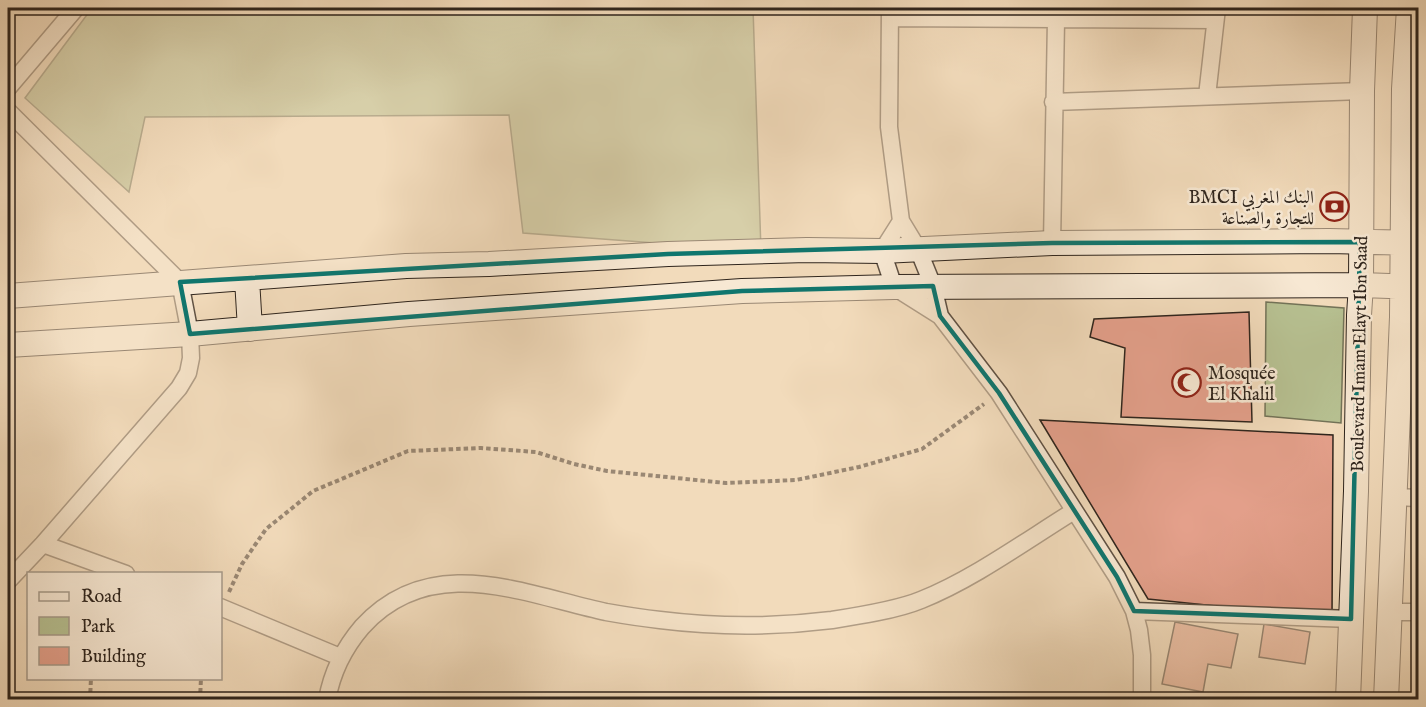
<svg xmlns="http://www.w3.org/2000/svg" width="1426" height="707" font-family="'IM FELL English',Amiri,serif">
  <style>
    .green { fill: #b7c192; stroke: #737358; stroke-width: 1.5 }
    .building { fill: #e4a08b; stroke: #2f251d; stroke-width: 1.5 }
    .lines { fill: none; stroke-linecap: round; stroke-linejoin: round }
    .street-casing { stroke: #605244; stroke-width: 19 }
    .secondary-casing { stroke: #2f251d; stroke-width: 26 }
    .path { stroke: #2f251d; stroke-width: 4; stroke-dasharray: 4.5 3; stroke-linecap: butt }
    .street { stroke: #f7e8d3; stroke-width: 16 }
    .secondary { stroke: #f7e8d3; stroke-width: 24 }
    .marked { fill: none; stroke: #0f766e; stroke-width: 4.5; stroke-linejoin: round }
    .labels { text-anchor: middle; stroke-width: 5; stroke-linejoin: round; paint-order: stroke }
    .poi-label { font-size: 18px; fill: #2f251d; stroke: #f7e8d3; text-anchor: end }
    .street-label { font-size: 18px; fill: #2f251d; stroke: #f7e8d3 }
  </style>
  <rect width="100%" height="100%" fill="#f2dbbb"/>
  <filter id="stains"><feTurbulence type="fractalNoise" baseFrequency=".00333" numOctaves="4"/><feColorMatrix values="0 0 0 0 .2 0 0 0 0 .09 0 0 0 0 .02 0 0 0 .5 -.17"/></filter>
  <radialGradient id="worn" r=".72"><stop offset=".6" stop-color="#630" stop-opacity="0"/><stop offset="1" stop-color="#630" stop-opacity=".3"/></radialGradient>
  <!-- green -->
  <path class="green" d="M92 8H753L761 251 523 233 509 115 145 117 129 192 25 98Z
    M1266 302 1344 308 1341 423 1265 416Z"/>
  <!-- building -->
  <path class="building" d="M1249 312 1252 422 1121 417 1125 348 1090 337 1094 319Z
    M1040 420 1333 435 1332 618 1148 599Z
    M1175 622 1238 634 1231 668 1208 664 1203 692 1162 684Z
    M1264 624 1310 632 1305 664 1259 657Z"/>
  <g class="lines">
    <defs>
      <path id="street" d="M890 8 889 127 901 221 918 249 933 286 940 316
        M890 18 1215 20
        M8 88 76 8
        M1207 96 1217 8
        M1053 102 1362 91
        M8 111 180 282 190 334 191 358 188 373 179 388 43 544 8 581
        M901 221 882 251 894 287 940 316 999 393 1117 577 1134 611 1139 630 1142 655V700
        M1052 243 1056 20
        M1395 497 1418 498
        M43 544 126 574
        M220 607 340 657
        M1134 611 1351 619
        M1390 612H1418
        M327 700C332 672 344 648 362 627 431 551 523 594 606 612 623 615 642 618 660 620 716 627 776 627 832 620 858 616 897 610 921 600 972 580 1027 540 1074 511"/>
      <path id="secondary" d="M247 279 250 329
        M8 296 406 266 489 264 668 254 807 250 882 251 1052 243 1329 241 1418 243
        M8 345 190 334 409 314 742 291 894 287 1361 285 1418 287
        M1348 700 1356 491 1359 315 1361 285 1362 91 1365 8
        M1386 700 1402 317 1404 89 1409 8"/>
    </defs>
    <!-- street casing -->
    <use href="#street" class="street-casing"/>
    <!-- secondary casing -->
    <use href="#secondary" class="secondary-casing"/>
    <!-- path -->
    <path class="path" d="M229 592 242 564 266 529 291 509 313 491 408 451 481 448 536 452 574 464 607 471 726 483 796 480 859 467 922 449 984 404
      M90 700 91 678
      M200 700 201 678"/>
    <!-- street -->
    <use href="#street" class="street"/>
    <!-- secondary -->
    <use href="#secondary" class="secondary"/>
  </g>
  <!-- marked area -->
  <path d="M0 0H1426V707H0ZM1360 242 1351 619 1134 611 1117 577 999 393 940 316 933 286 742 291 190 334 180 282 668 254 1052 243Z" fill="#f2dbbb" fill-opacity=".55" fill-rule="evenodd"/>
  <path class="marked" d="M1360 242 1351 619 1134 611 1117 577 999 393 940 316 933 286 742 291 190 334 180 282 668 254 1052 243Z"/>
  <!-- icons -->
  <defs>
    <symbol id="bank-ring" viewBox="-11 -11 22 22"><circle r="9.5" fill="#f7e8d3" stroke="#8f2418" stroke-width="1.5"/><path d="M-6-4H6V4H-6ZM0-2.3a2.3 2.3 0 1 0 0 4.6a2.3 2.3 0 1 0 0-4.6Z" fill="#8f2418"/></symbol>
    <symbol id="mosque-ring" viewBox="-11 -11 22 22"><circle r="9.5" fill="#f7e8d3" stroke="#8f2418" stroke-width="1.5"/><path d="M3.5-4.9A6 6 0 1 0 3.5 4.9A5 5 0 1 1 3.5-4.9Z" fill="#8f2418"/></symbol>
  </defs>
  <g fill-rule="evenodd">
    <use href="#bank-ring" x="1318" y="190" width="33" height="33"/>
    <use href="#mosque-ring" x="1170" y="366" width="33" height="33"/>
  </g>
  <g class="labels">
    <!-- poi labels -->
    <g class="poi-label">
      <text x="1314" y="203">BMCI البنك المغربي<tspan x="1314" dy="21">للتجارة والصناعة</tspan></text>
      <text x="1208" y="379" text-anchor="start">Mosquée<tspan x="1208" dy="21">El Khalil</tspan></text>
    </g>
    <!-- street labels -->
    <g class="street-label">
      <text transform="translate(1359 354) rotate(-89)" y="6">Boulevard Imam Elayt Ibn Saad</text>
    </g>
  </g>
  <!-- margin -->
  <rect width="1426" height="707" fill="none" stroke="#f2dbbb" stroke-width="30"/>
  <rect x="9" y="9" width="1408" height="689" fill="none" stroke="#2f251d" stroke-width="3"/>
  <rect x="15" y="15" width="1396" height="677" fill="none" stroke="#2f251d" stroke-width="1.5"/>
  <!-- legend -->
  <rect x="27" y="572" width="195" height="108" fill="#f7e8d3" stroke="#a79a8a" stroke-width="1.5"/>
  <rect x="39" y="592" width="30" height="9" fill="#f7e8d3" stroke="#a79a8a" stroke-width="1.5"/>
  <text x="81" y="602" font-size="18" fill="#2f251d">Road</text>
  <rect x="39" y="617" width="30" height="18" fill="#b7c192" stroke="#a79a8a" stroke-width="1.5"/>
  <text x="81" y="632" font-size="18" fill="#2f251d">Park</text>
  <rect x="39" y="647" width="30" height="18" fill="#e4a08b" stroke="#a79a8a" stroke-width="1.5"/>
  <text x="81" y="662" font-size="18" fill="#2f251d">Building</text>
  <rect width="100%" height="100%" filter="url(#stains)"/>
  <rect width="100%" height="100%" fill="url(#worn)"/>
</svg>
